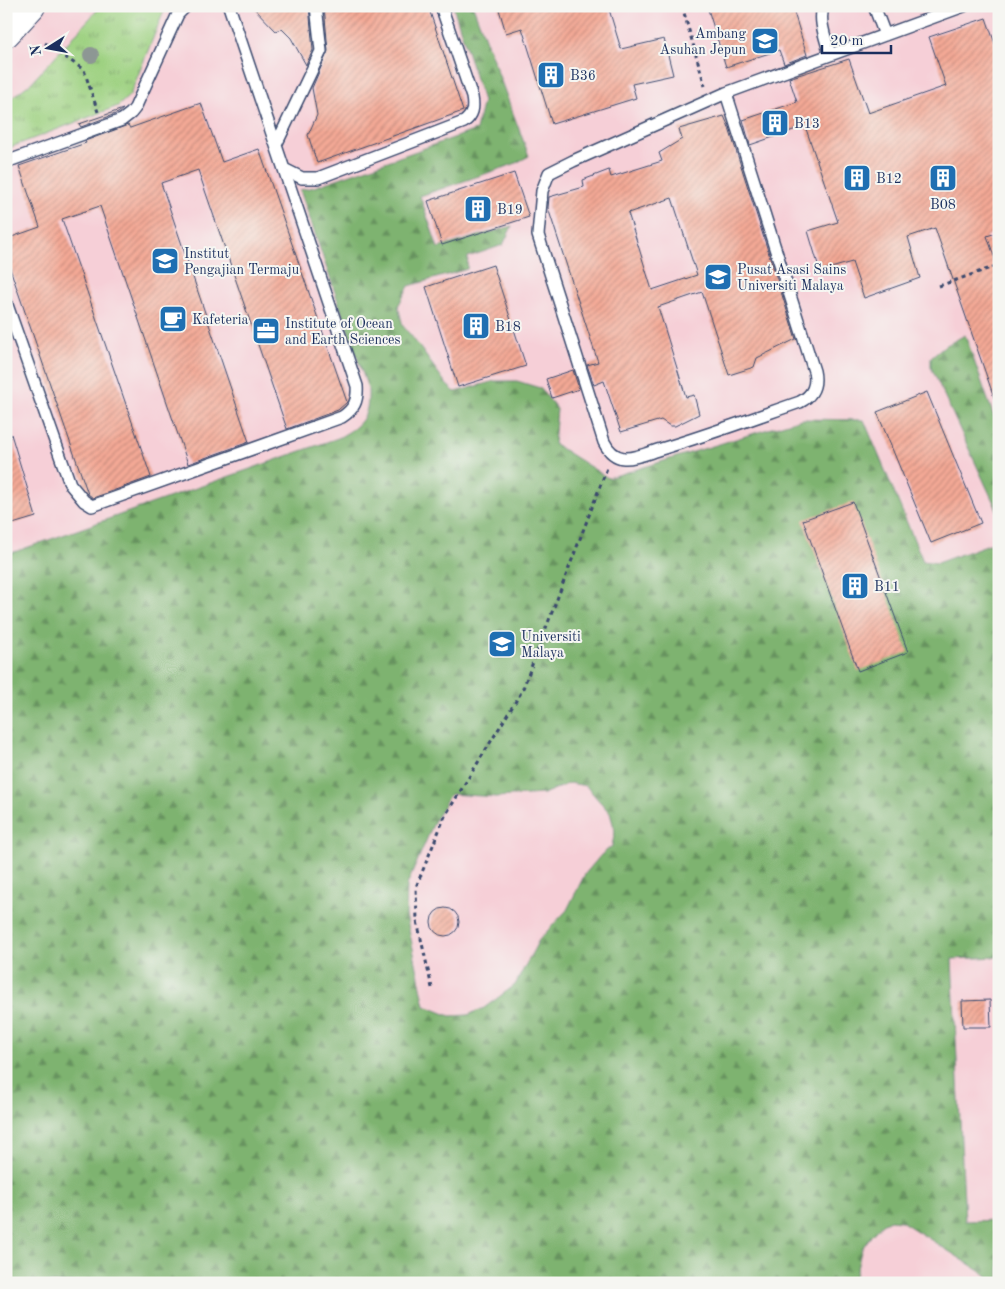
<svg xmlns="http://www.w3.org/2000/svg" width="1005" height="1289" font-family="'Old Standard TT',serif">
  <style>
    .built { fill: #f6cfd7 }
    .grass { fill: url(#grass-tufts); stroke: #5c8070 }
    .forest { fill: url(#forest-firs); stroke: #4c7166; fill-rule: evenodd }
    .building { fill: url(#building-hatch); fill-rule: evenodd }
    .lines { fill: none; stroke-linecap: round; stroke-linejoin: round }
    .service-casing { stroke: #3b4a6e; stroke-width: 14 }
    .tertiary-casing { stroke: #3b4a6e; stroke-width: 30 }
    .path { stroke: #3b4a6e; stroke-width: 3; stroke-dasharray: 4 4; stroke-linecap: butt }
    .service { stroke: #fff; stroke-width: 11 }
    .tertiary { stroke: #fff; stroke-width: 28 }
    .tree { fill: #8d9794 }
    .labels { text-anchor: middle; stroke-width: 4; stroke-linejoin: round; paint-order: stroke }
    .poi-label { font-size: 14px; fill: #1b2f5e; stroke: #f6f6f2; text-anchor: start }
  </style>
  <defs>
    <pattern id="grass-tufts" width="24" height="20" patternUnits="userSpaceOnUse" patternTransform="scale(1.25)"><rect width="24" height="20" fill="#9ed181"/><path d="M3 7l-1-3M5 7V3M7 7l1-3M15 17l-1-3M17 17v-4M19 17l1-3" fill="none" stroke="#80aa6d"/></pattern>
    <pattern id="forest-firs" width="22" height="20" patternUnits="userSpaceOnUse" patternTransform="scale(1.25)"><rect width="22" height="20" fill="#7eb36f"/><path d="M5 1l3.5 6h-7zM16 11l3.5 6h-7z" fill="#66925e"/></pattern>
    <pattern id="building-hatch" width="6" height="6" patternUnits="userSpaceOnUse" patternTransform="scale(1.25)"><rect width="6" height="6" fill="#f4a995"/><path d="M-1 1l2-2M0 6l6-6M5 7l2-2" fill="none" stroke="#c58a7d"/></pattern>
  </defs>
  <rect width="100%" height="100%" fill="#f6f6f2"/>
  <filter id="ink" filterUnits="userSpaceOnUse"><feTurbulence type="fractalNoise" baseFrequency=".02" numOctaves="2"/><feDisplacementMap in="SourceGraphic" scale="10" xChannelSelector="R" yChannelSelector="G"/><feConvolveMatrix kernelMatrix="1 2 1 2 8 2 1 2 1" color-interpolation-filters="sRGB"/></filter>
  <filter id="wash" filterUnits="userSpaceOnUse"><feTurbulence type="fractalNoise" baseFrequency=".0096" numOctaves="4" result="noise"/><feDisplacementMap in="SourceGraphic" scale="20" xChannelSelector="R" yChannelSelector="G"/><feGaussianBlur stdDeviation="1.12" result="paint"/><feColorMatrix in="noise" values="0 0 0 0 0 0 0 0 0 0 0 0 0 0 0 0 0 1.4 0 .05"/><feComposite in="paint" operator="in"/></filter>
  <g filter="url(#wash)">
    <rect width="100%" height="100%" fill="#efe5cc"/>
    <!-- built -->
    <path class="built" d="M6 6H999V1283H6Z"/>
    <!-- grass -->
    <path class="grass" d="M101 6H166L130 95 118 106 6 149V102L31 83Z"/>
    <!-- forest -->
    <path class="forest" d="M453 6H473L529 156 514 164 420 196 438 248 512 226 503 245 468 257 467 269 409 286 398 306 403 326 413 338 447 385 455 392 495 381H517L540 388 557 409 554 444 608 478 801 419 864 420 923 561 937 563 992 543 999 529V525V957L952 959 965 1221 999 1220V1283L901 1221 890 1220 882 1224 871 1236 862 1248 853 1283H6V555L338 438C362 425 369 418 368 389L300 190 314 187 476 130 483 101ZM570 783 586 786 610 813 615 831 612 846 601 855 585 874 567 910 539 940 515 985 484 1008 468 1015 450 1016 425 1006 406 915 407 885 435 820 450 794 496 797 543 794Z
      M965 335 999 431V514L931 367V357L943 347Z"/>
    <g id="blocks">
      <!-- building -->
      <path class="building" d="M252 6H309L313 50 306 65 291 38 282 29 276 31Z
        M324 6H428L463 111 317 163 308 135 317 115 312 88 328 51Z
        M498 6H608L621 49 664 39 673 75 632 84 636 98 552 124 522 28 506 33Z
        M707 6H792L807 55 784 64 779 50 726 67Z
        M986 18 999 55V232L987 236 999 270V403H996L935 228 908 237 920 278 864 298 852 262 820 271 808 231 838 222 805 126 750 145 743 120 797 102 789 78 849 59 868 113 946 86 929 37Z
        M201 103 222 162 259 149 347 402 338 410 287 429 198 170 161 183 249 442 188 464 100 206 62 219 151 477 93 498 88 494 6 257V239L40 227 19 166 86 143 85 141 128 125 130 128Z
        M123 109 118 113 81 127 79 124Z
        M724 116 728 125 796 339 757 358 754 367 729 375 702 292 658 307 686 397 694 395 699 414 675 426H670L661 420 621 432 604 381 594 385 587 365 598 362 548 208 549 197 584 187 583 180 609 170 611 177 662 161 659 153 682 139 679 129ZM672 198 697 275 652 290 628 213Z
        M514 173 529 217 442 245 428 201Z
        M493 265 526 366 458 387 426 287Z
        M573 370 579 389 552 398 546 379Z
        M927 392 981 523 931 543 877 412Z
        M11 434 36 517 6 526V435Z
        M853 502 908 652 858 671 803 520Z
        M431 922a14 14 0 1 1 28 0a14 14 0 1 1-28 0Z
        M990 1000 991 1027H963L962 1001Z"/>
    </g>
  </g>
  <g filter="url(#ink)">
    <use href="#blocks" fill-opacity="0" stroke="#3b4a6e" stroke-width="1"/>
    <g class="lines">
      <defs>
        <path id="service" d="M824 6C817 19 827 42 830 55
          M874 6 885 35
          M726 93 814 371C817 385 813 395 800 402 754 418 708 435 661 449 650 452 636 459 624 458 614 457 608 450 604 442L538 235 542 191 549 173 573 161 726 93 964 6
          M276 145 321 51 316 6
          M6 162 122 120 131 113 135 108 178 14 186 6
          M284 169 302 178H318L464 122C473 115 474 108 472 97L441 6
          M6 302 70 484 84 501 92 506 342 417C354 409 358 401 357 386L229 6"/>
        <path id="tertiary" d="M6 33 31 6"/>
      </defs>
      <!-- service casing -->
      <use href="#service" class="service-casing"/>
      <!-- tertiary casing -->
      <use href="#tertiary" class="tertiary-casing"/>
      <!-- path -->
      <path class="path" d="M682 6 705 86
        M45 43 84 70 98 112
        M939 286 999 265
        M432 988 417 921 416 887 445 816 522 691 607 468"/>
      <!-- service -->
      <use href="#service" class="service"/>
      <!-- tertiary -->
      <use href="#tertiary" class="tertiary"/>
    </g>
    <!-- trees -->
    <circle class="tree" cx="91" cy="55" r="8"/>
  </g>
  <!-- icons -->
  <defs>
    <symbol id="university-square" viewBox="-11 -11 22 22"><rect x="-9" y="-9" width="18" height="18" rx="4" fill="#1f6fb2" stroke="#f6f6f2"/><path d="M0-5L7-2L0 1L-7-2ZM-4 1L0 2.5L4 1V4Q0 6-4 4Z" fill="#fff"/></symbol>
    <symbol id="building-square" viewBox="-11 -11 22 22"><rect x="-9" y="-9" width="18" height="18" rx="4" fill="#1f6fb2" stroke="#f6f6f2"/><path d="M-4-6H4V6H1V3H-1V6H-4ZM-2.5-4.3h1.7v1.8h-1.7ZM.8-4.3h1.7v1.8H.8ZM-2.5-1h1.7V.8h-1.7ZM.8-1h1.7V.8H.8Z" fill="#fff"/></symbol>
    <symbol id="cafe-square" viewBox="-11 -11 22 22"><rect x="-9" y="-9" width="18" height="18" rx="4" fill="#1f6fb2" stroke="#f6f6f2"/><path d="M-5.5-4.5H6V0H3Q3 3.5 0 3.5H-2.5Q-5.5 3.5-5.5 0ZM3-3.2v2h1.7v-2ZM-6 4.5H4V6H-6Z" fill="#fff"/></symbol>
    <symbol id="office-square" viewBox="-11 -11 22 22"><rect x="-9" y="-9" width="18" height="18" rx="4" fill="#1f6fb2" stroke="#f6f6f2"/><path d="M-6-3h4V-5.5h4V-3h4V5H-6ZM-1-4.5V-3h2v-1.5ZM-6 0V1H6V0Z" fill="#fff"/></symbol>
  </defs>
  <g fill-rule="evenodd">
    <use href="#university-square" x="749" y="25" width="32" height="32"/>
    <use href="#building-square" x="535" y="59" width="32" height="32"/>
    <use href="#building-square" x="759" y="107" width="32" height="32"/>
    <use href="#building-square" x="841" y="162" width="32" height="32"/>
    <use href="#building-square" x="927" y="162" width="32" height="32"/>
    <use href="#building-square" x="462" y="193" width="32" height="32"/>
    <use href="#university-square" x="149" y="245" width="32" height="32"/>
    <use href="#university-square" x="702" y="261" width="32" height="32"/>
    <use href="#cafe-square" x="157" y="303" width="32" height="32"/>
    <use href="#building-square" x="460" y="310" width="32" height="32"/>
    <use href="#office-square" x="250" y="315" width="32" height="32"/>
    <use href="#building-square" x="839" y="570" width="32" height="32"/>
    <use href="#university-square" x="486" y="628" width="32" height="32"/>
  </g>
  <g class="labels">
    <!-- poi labels -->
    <g class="poi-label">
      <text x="746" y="38" text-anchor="end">Ambang<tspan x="746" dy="16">Asuhan Jepun</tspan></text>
      <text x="570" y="80">B36</text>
      <text x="794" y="128">B13</text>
      <text x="876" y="183">B12</text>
      <text x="943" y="209" text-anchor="middle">B08</text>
      <text x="497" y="214">B19</text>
      <text x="184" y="258">Institut<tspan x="184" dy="16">Pengajian Termaju</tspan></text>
      <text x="737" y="274">Pusat Asasi Sains<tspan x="737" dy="16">Universiti Malaya</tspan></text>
      <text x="192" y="324">Kafeteria</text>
      <text x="285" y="328">Institute of Ocean<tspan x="285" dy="16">and Earth Sciences</tspan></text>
      <text x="495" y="331">B18</text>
      <text x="874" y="591">B11</text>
      <text x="521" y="641">Universiti<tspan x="521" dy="16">Malaya</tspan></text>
    </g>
  </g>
  <!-- margin -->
  <rect width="1005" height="1289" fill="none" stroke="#f6f6f2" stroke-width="25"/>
  <!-- north arrow -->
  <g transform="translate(48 48) rotate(259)" stroke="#f6f6f2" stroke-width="4" paint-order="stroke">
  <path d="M0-4L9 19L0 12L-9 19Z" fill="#1b2f5e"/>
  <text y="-8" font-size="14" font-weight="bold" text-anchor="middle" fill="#1b2f5e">N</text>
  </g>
  <!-- scale -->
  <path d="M822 45v8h69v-8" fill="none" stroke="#1b2f5e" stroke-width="2.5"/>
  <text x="830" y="45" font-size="15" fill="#1b2f5e" stroke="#f6f6f2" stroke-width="4" paint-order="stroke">20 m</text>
</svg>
